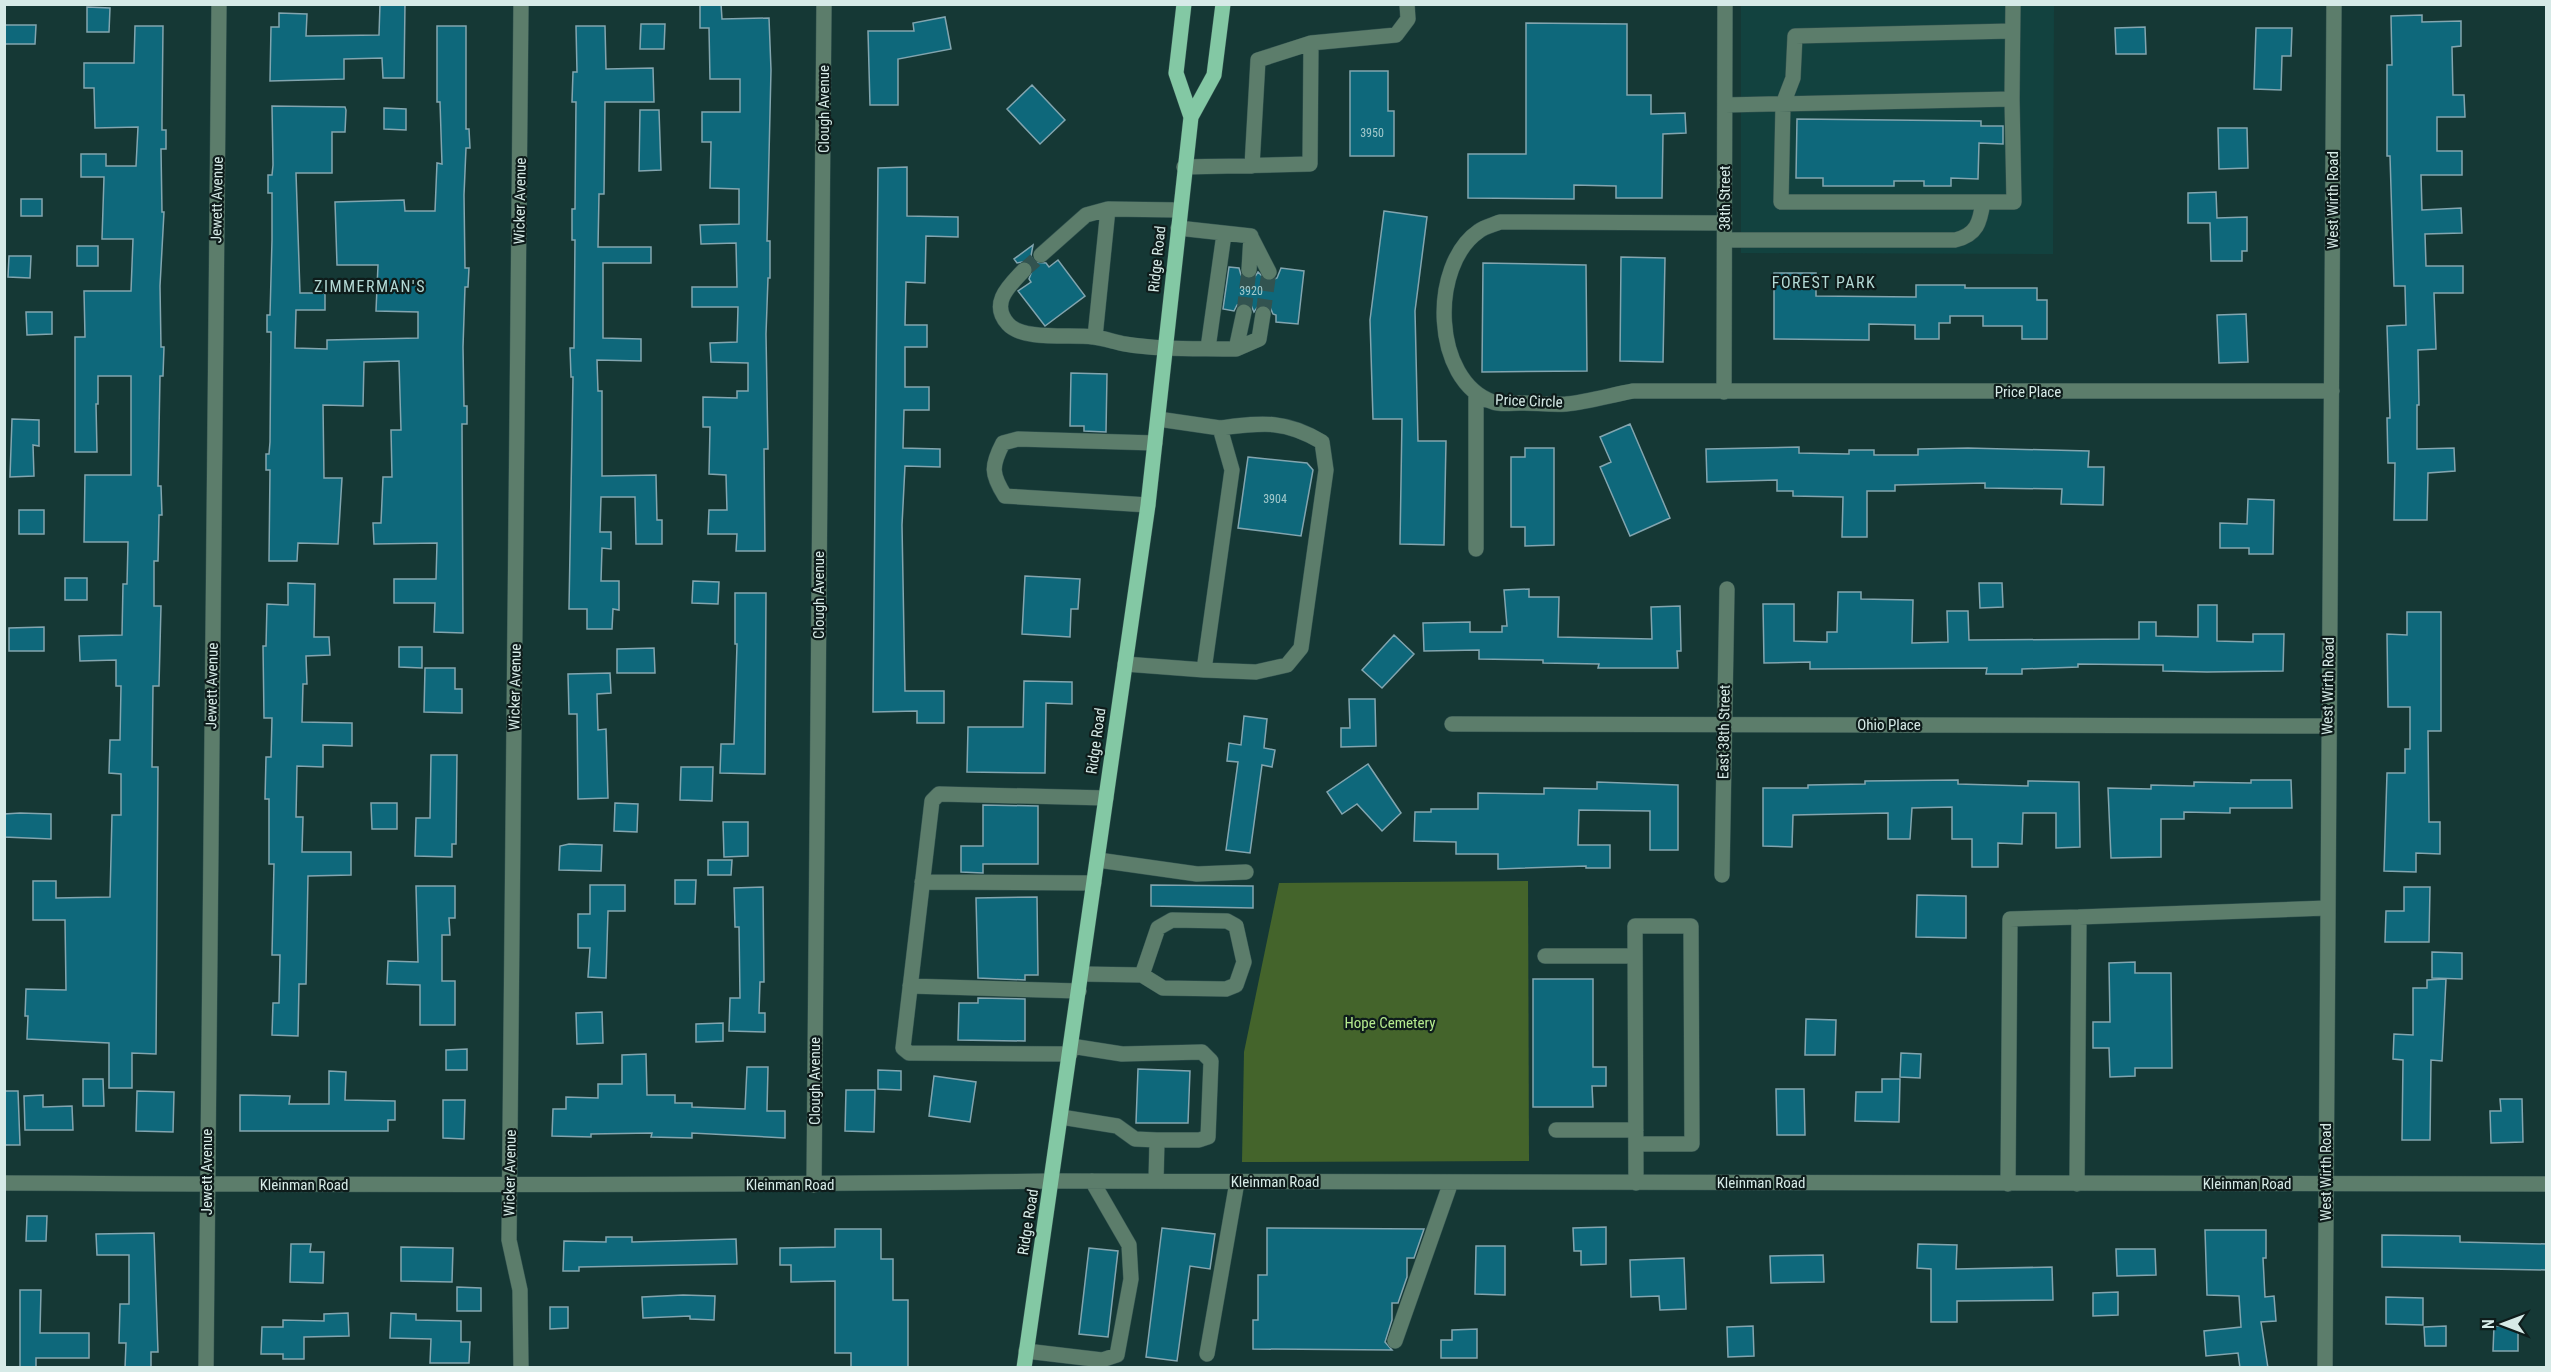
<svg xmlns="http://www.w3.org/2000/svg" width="2551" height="1372" font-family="'Roboto Condensed',sans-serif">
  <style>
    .built { fill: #12423f }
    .green { fill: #44642b }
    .building { fill: #0e687b; stroke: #82a5af; stroke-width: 1.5 }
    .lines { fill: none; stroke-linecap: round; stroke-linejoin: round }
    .minor-tunnel { stroke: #325350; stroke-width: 15; stroke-dasharray: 15 8; stroke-linecap: butt }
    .minor-casing { stroke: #345451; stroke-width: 16 }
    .major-casing { stroke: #345451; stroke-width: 16 }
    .minor { stroke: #5c7d6b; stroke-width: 15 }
    .major { stroke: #83c8a4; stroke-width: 15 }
    .labels { text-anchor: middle; stroke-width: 4.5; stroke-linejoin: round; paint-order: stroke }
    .number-label { font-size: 12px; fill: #a4cacc }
    .street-label { font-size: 15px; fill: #d6eae7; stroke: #0e1c1b }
    .park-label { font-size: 15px; fill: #b5eb8f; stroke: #0e1c1b }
    .neighbourhood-label { font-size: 16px; letter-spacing: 1.5px; fill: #b4dad6; stroke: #0e1c1b }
  </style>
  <rect width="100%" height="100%" fill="#153835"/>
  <!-- built -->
  <path class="built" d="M1741 5H2054L2053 254 1741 253Z"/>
  <!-- green -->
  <path class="green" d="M1528 881 1529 1161 1242 1162 1244 1052 1279 883Z"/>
  <!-- building -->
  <path class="building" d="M380 4H405L404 78H383L382 58 344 59V79L270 81 271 27H279V13L307 14 306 36 379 35Z
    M721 4 722 19 769 18 771 70 767 241H770V278H768L766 334 768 449H764L765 551H736L737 534H708L709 510H727L726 475 709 474 710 427H703V397L737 398V391H748V363L711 362 710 343 737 342 738 307H692V287H737L736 243 701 244 700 225 739 224V189L710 188 711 142H702V112H740V79H710L709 28H700V5Z
    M87 7 110 8 109 32H87Z
    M2422 15V22L2461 21V46L2452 47 2453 95H2464L2465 117H2437V151H2462V175H2421L2422 210 2461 208 2462 233 2425 234 2426 266H2463V293H2434L2436 349 2418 350 2419 405H2417V449L2454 448 2455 471 2428 473 2427 520H2394L2395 463H2388L2387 418H2390L2387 326 2406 325 2405 286H2394L2390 156H2387V65H2392L2391 16Z
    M945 17 951 49 898 59V105H870L868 31H914L913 23Z
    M1526 23 1627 24V95H1651V114L1685 113 1686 133 1663 134 1662 198H1616V186L1574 185V199L1468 198V154H1526Z
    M641 24H665L664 49H640Z
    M4 25H36L35 44H4Z
    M135 26H163L162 119V130H166V149H161L162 212H164L160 286 161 347H164L163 376H160L158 486H161L162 515H159L158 561H154V606H161L159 686H153L152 767H158L156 1054 132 1053V1088H109V1043L27 1039 28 1016H25L26 989 66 990 65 920H33V881H56V898L110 897 112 815H121V774L109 773 110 740H120L121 686H116V660L80 661 79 636 122 635 123 584H127L128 542H84L85 475H131V376H98V404H96L97 452H75V337H85L84 291H131L133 239H102L104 177H81V154H106V166H136L138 127 95 128 94 88H84V63H134Z
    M437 26H466V129H469L470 148H466L464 195 465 268H469L468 287H465L463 347 464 406H467V424H462L463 633 434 632 435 603H394V579H436L437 543 374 544 373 523H381L383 477H392L391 430H401L399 361 364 362 363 406 323 405 324 478H342L338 544 298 543 297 561H269L270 470H266V454H269L270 442 271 332H267V315H270L272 240V193H268V175H272L273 165 272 106 345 107 346 110 345 132H332V173H296L300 293H325V310H296L295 348 327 349V340L418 338V312L376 311 378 265H337L335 202 404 200 405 211H435L437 163 442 164 440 102H437Z
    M576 26H605L606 69 653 68 654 102H605L604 194H599L598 247H651V263H603V338L641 339V361L597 360 598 391H602V476L656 475 657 520H662V544H636L635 497H601L600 532H611V549L602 548 601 581H619V610L613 609 612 629H587V609H569L573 377H571L570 348H574L575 240H572V209H575L576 102H572L573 72H577Z
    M2145 27 2146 54H2116L2115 28Z
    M2256 28H2292L2291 56H2282L2281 90 2254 89Z
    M1350 71H1388V111H1394V156H1350Z
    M1032 85 1065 120 1040 144 1007 109Z
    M384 108 406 109V130L384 129Z
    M640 110H659L661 170 639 171Z
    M1797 119 1981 121V126H2003V144L1979 143 1978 179 1951 178V186H1924V181H1894V186H1823V178H1796Z
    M2218 128H2247L2248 168 2219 169Z
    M907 167V216L958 217V237L926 236 925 283 906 282 905 325H927V347H905V387H929V410H904L903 448 940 449V467L905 466 902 525 905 691H944V723H917V711L873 712 878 168Z
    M2216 192 2217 218 2247 217V251H2242V261H2211L2210 223H2188V193Z
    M21 199H42V216H21Z
    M1384 211 1427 217 1415 311 1418 441H1446L1444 545 1400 544 1402 419H1373L1370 320Z
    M1033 245 1031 256 1034 262 1046 263 1049 267 1058 260 1085 296 1045 326 1018 291 1031 282 1029 279 1033 268 1027 261 1017 263 1014 259Z
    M77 246H98V266H77Z
    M9 256H31L30 278 8 277Z
    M1621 257 1665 258 1663 362 1620 361Z
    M1483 263 1586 265 1587 371 1482 372Z
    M1229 267 1239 268 1241 275 1248 280 1254 278 1258 272 1268 282 1277 278 1281 268 1304 271 1298 324 1276 322V315L1273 314 1270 307 1265 305H1259L1254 312 1251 305 1245 302 1237 305 1234 311 1223 309Z
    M1774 273H1816V296L1916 297V285H1965V288H2037V300H2047V339H2022V326H1983V316H1950V323H1939V339H1915V325L1869 324V340L1774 339Z
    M26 312H52V334L27 335Z
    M2246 314 2248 362 2219 363 2217 315Z
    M1071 373 1107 374 1106 432 1084 431V426H1070Z
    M12 419 39 420V446L33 445 34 476 10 477Z
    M1630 424 1670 518 1630 536 1600 467 1611 462 1600 437Z
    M1799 447V453L1849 454V450H1874V455H1918V449L1968 448 2089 451 2088 467H2104L2103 505 2061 504 2062 489 1985 488V483L1895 485V491H1867V537H1842L1843 497 1793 496V491H1777V480L1707 482 1706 449Z
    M1525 448H1554V545L1525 546V527H1511V457H1525Z
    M1248 457 1307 463 1313 470 1301 536 1238 528Z
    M2248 499 2274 500 2273 554H2249V548H2220V523L2247 524Z
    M19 510H44V534H19Z
    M1025 576 1080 579 1078 609H1071L1070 637 1022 634Z
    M65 578H87V600H65Z
    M693 581 719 582 718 604 692 603Z
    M288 583 315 584 314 637H329L330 655 306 656 307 684H303L302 722 352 723V746L323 745V767L297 766 296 817H303L302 852H351V875L308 876 306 984H299L298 1036 272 1035 273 1003H279L280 955H272L274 864H269V799H265L266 757H271L272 718H264L263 646H266L267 604 288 605Z
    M1979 583H2002L2003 607 1980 608Z
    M1529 589V597H1559L1558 637 1652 639 1651 607 1680 606 1681 651H1677L1678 668H1598L1599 664 1543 663V660L1479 659V650L1424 651 1423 623 1470 622V632H1502V626H1507L1504 590Z
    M1838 592H1861V599L1913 600 1912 643 1948 642 1947 611H1968L1969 640 2139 639V622H2156V636L2198 637V605H2217V641L2253 642V634H2284L2283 671 2207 672 2163 671V665L2078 664V667L2022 669V674H1986L1987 668 1810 669V662L1764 663 1763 604H1794V641L1827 642V632H1837Z
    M735 593H766L765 774 720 773 721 744H734L737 644H735Z
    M2407 612H2441V731H2428L2429 822H2440V854L2416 853V872L2384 871 2387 773H2405V749H2410V707H2388L2387 634 2407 635Z
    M44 627V651H9V628Z
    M1394 635 1414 654 1382 688 1362 670Z
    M399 647H422V668L399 667Z
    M654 648 655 673H617V649Z
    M425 668H455V689H462V713L424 712Z
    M610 673 611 693 597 694 598 730 606 729 608 798 578 799 577 714H569L568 674Z
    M1024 681 1072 682V704L1046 703 1045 773 967 772 968 727H1023Z
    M1349 699H1375L1376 746 1341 747V728H1350Z
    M1244 716 1267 719 1264 748 1275 750 1272 767 1262 765 1250 853 1226 850 1238 762 1227 761 1229 743 1241 745Z
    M431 755H457L456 844H452V857L415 856 416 818H430Z
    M1368 764 1401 813 1382 831 1357 804 1342 814 1327 792Z
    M681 767H713L712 801 680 800Z
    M1958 780V784L2028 786V781L2079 782 2080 847 2056 848V813H2023L2022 844 1998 843V867H1972V839H1952V807L1912 808 1910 839H1888V813L1793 815 1792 847 1763 846V788H1808V785L1865 784V781Z
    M2251 780H2291L2292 808H2230V813L2184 812V819H2161V857L2111 858 2108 788 2151 789V785L2194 786V782L2251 783Z
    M1597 782 1678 785V850H1650V811L1579 810 1578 845H1610V868H1586V866L1498 869V854H1456V842L1414 841 1415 812H1431V809H1478V793L1544 794V788L1597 789Z
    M371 803H397V829H372Z
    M615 803 638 804 637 832 614 831Z
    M983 805 1038 806V864H983V873L961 872V846H983Z
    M20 813 51 814V839L4 837V814Z
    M723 822H748V856L724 857Z
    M569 844 602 845 601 871 559 870 560 846Z
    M708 860H732L731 875H708Z
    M675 880H696L695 904H675Z
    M590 885H625V911H608L606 978 588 977 590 948H578V914H590Z
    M1151 885 1253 886V908L1151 906Z
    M416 886H455V918H449L450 935H442V981H455V1025H420V985L387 984 388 961 418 962Z
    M763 887 764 982H760L759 1013H765V1032L729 1031 730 998H740L739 927H735L734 888Z
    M2404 887H2430L2429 942H2385L2386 911H2404Z
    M1917 895 1966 896V938L1916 937Z
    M1037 897 1038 975H1025V980L978 978 976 898Z
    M2432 952 2462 953V979L2432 978Z
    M2135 962V973H2171L2172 1068H2135V1076L2110 1077 2109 1048H2093V1022H2110L2109 963Z
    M1533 979H1593V1067H1606V1086H1592L1593 1107H1533Z
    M2446 979 2442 1061 2431 1060 2430 1140H2402L2403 1060 2393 1059 2394 1034 2413 1035V988H2427V980Z
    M978 998 1025 999V1041L958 1040 959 1003H978Z
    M602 1012 603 1043 577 1044 576 1013Z
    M1806 1019 1836 1020 1835 1055H1805Z
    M723 1023V1041L696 1042V1024Z
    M467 1049V1070H446V1050Z
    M1901 1053 1921 1054 1920 1078 1900 1077Z
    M646 1054 647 1095H675V1103H692V1107L745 1109 747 1067H768L767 1111H785V1138L692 1133V1138L651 1137 652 1133 591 1134V1137L552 1136 553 1109H566V1097L598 1098V1084H622V1055Z
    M1138 1069 1190 1071 1188 1123H1136Z
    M878 1070 901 1071V1090L878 1089Z
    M329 1071 346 1072 345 1100 395 1101V1120H388V1131H240V1095L290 1096 289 1104H329Z
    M934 1076 976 1082 970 1122 929 1116Z
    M83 1079H103L104 1106H83Z
    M1882 1079H1900L1899 1122 1855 1121 1856 1092H1882Z
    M1776 1089H1804L1805 1135H1777Z
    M846 1090H875L874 1132 845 1131Z
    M4 1091H18L20 1145H4Z
    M137 1091 174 1092 173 1132 136 1131Z
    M43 1095V1107L72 1106 73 1130H25L24 1096Z
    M2500 1099H2522L2523 1142 2491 1143 2490 1111H2501Z
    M443 1100H465L464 1139 443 1138Z
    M27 1216H47L46 1241H26Z
    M1606 1227V1264L1581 1265V1251H1574L1573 1228Z
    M1162 1228 1215 1234 1210 1269 1190 1266 1177 1361 1146 1357Z
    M1267 1228 1424 1229 1414 1258H1407V1277L1398 1303H1392V1320L1385 1342 1392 1350 1253 1349V1320H1258V1275H1267Z
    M835 1229H881V1259H893V1300H908V1368H851V1353H835V1281L791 1282V1265H780V1248L835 1247Z
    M2205 1230H2266V1258H2263L2265 1297 2274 1296 2276 1321 2261 1322 2268 1368H2240L2238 1353 2206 1356 2204 1331 2241 1327 2239 1296 2207 1295Z
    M154 1233 158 1352H151V1368H125L126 1343H119L120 1304H129V1255H97L96 1234Z
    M2382 1235 2460 1236V1242L2547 1244V1270L2382 1267Z
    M606 1237H632V1242L736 1239 737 1264 579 1267V1271H563L564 1241 606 1242Z
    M291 1244H311L310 1252H324L323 1283 290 1282Z
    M1918 1244 1957 1245 1956 1269 2052 1267 2053 1300 1957 1301V1322H1931V1269L1917 1268Z
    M1476 1246H1505V1295L1475 1294Z
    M401 1247 453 1248 452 1282 401 1281Z
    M1089 1248 1118 1251 1108 1337 1079 1334Z
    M2116 1249H2155L2156 1275 2117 1276Z
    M1823 1255 1824 1282 1771 1283 1770 1256Z
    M1684 1258 1686 1309 1660 1310 1659 1296 1631 1297 1630 1260Z
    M457 1287 481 1288V1311H457Z
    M20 1290H41L40 1333H89V1358H36V1368H20Z
    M2118 1292V1315L2093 1316V1293Z
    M683 1295 715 1296 714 1320 690 1319V1316L643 1318 642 1297Z
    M2386 1297 2423 1298V1325L2386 1324Z
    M550 1307H568V1328L550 1329Z
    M348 1313 349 1336 304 1337V1359H283V1354H261L262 1327H283V1320L324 1321V1314Z
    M391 1313 416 1314V1320L461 1321V1342H470L469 1363H430L431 1339 390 1338Z
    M1753 1326 1754 1356 1728 1357 1727 1327Z
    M2446 1326V1346H2425L2424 1327Z
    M2494 1326H2518V1351H2493Z
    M1477 1329V1358H1441V1340H1452V1330Z"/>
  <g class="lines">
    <!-- minor-tunnel -->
    <path class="minor-tunnel" d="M1024 270 1041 255
      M1244 312 1249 270
      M1263 314 1269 272"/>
    <defs>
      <path id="minor" d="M2012 99 2013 4
        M1725 105 2012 99 2014 202H1781L1783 104 1793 78 1795 36 2012 31
        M1252 166 1258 60 1311 43
        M1184 167 1310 164 1311 43 1396 35 1408 19 1407 4
        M1725 223 1500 222C1493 225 1484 227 1479 231 1429 265 1432 381 1493 402 1501 405 1512 403 1520 403 1535 403 1551 405 1566 404 1588 402 1611 395 1633 391H2332
        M1178 228 1251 236 1249 270
        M1251 237 1269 272
        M1725 240H1955C1977 235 1980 222 1983 202
        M1041 255 1086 215 1108 209
        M1024 270C1010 285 989 303 1008 324 1023 341 1071 334 1093 337 1104 338 1114 342 1125 344 1161 350 1199 348 1236 349L1244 312
        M1095 337 1108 209 1180 210
        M1208 348 1224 234
        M1236 349 1259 339 1263 314
        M1724 392 1725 4
        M1148 505 1005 496C991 474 991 466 1003 443L1018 439 1155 443
        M1476 549V394
        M1125 664 1204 670 1232 470 1220 428 1158 419
        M1204 670 1256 672 1287 665 1301 648 1326 470 1322 442C1284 419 1261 423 1220 428
        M1452 724 2327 726
        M1098 860 1197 874 1246 872
        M1722 875 1727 589
        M922 882 1094 883
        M2079 917 2327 908
        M1172 920 1227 921 1236 926 1244 962 1236 985 1226 989 1163 988 1142 975 1158 928Z
        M1545 956H1635
        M1082 974 1142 975
        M910 986 1079 991
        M1071 1046 1122 1054 1202 1052 1211 1061 1208 1137 1199 1140H1157
        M1070 1054 909 1053 903 1048 932 801 939 794 1106 798
        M1061 1117 1117 1126 1135 1139 1157 1140 1156 1181
        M1556 1130H1636
        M1636 1144H1692L1691 926H1635L1636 1183
        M4 1183C354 1185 703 1186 1052 1181L2546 1184
        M2008 1184 2010 919 2079 917 2077 1184
        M814 1185 824 4
        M1395 1341 1451 1182
        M1026 1351 1102 1360 1117 1355 1131 1279 1129 1245 1092 1181
        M1207 1354 1237 1182
        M206 1368 219 4
        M521 1368 520 1290 509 1240 521 4
        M2325 1368 2334 4"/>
      <path id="major" d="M1184 4 1176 73 1191 117
        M1024 1368 1148 505 1191 117 1214 75 1223 4"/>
    </defs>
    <!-- minor casing -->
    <use href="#minor" class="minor-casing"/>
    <!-- major casing -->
    <use href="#major" class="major-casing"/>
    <!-- minor -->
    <use href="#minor" class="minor"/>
    <!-- major -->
    <use href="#major" class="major"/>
  </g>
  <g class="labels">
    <!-- number labels -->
    <g class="number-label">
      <text x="1372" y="137">3950</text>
      <text x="1251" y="295">3920</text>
      <text x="1275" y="503">3904</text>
    </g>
    <!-- street labels -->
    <g class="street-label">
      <text transform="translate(824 109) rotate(-90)" y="5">Clough Avenue</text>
      <text transform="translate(1725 198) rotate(-90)" y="5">38th Street</text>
      <text transform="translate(217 200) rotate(-89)" y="5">Jewett Avenue</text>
      <text transform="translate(2333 200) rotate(-90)" y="5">West Wirth Road</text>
      <text transform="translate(520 201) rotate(-89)" y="5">Wicker Avenue</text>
      <text transform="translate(1157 259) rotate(-84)" y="5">Ridge Road</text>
      <text x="2028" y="397">Price Place</text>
      <text transform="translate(1529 401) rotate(2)" y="5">Price Circle</text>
      <text transform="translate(819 595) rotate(-90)" y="5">Clough Avenue</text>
      <text transform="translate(212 686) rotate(-89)" y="5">Jewett Avenue</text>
      <text transform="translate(2328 686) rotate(-89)" y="5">West Wirth Road</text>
      <text transform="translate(515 687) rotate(-89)" y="5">Wicker Avenue</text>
      <text x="1889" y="730">Ohio Place</text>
      <text transform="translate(1724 732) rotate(-89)" y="5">East 38th Street</text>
      <text transform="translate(1096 741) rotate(-82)" y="5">Ridge Road</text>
      <text transform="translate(815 1081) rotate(-90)" y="5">Clough Avenue</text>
      <text transform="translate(207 1172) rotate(-90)" y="5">Jewett Avenue</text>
      <text transform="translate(2326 1172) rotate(-90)" y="5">West Wirth Road</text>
      <text transform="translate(510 1173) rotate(-89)" y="5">Wicker Avenue</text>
      <text x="1275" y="1187">Kleinman Road</text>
      <text x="1761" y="1188">Kleinman Road</text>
      <text x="2247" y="1189">Kleinman Road</text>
      <text x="304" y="1190">Kleinman Road</text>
      <text x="790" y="1190">Kleinman Road</text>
      <text transform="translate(1028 1222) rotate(-81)" y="5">Ridge Road</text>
    </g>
    <!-- park labels -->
    <g class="park-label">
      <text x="1390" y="1028">Hope Cemetery</text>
    </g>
    <!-- neighbourhood labels -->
    <g class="neighbourhood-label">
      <text x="1824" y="288">FOREST PARK</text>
      <text x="370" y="292">ZIMMERMAN'S</text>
    </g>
  </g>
  <!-- border -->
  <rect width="2551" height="1372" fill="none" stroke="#d6eae7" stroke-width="12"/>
  <!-- north arrow -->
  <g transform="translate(2503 1324) rotate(270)" stroke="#0e1c1b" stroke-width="4.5" paint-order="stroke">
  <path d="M0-4.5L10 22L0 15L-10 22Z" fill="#d6eae7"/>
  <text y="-9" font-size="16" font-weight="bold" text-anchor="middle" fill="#d6eae7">N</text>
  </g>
</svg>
